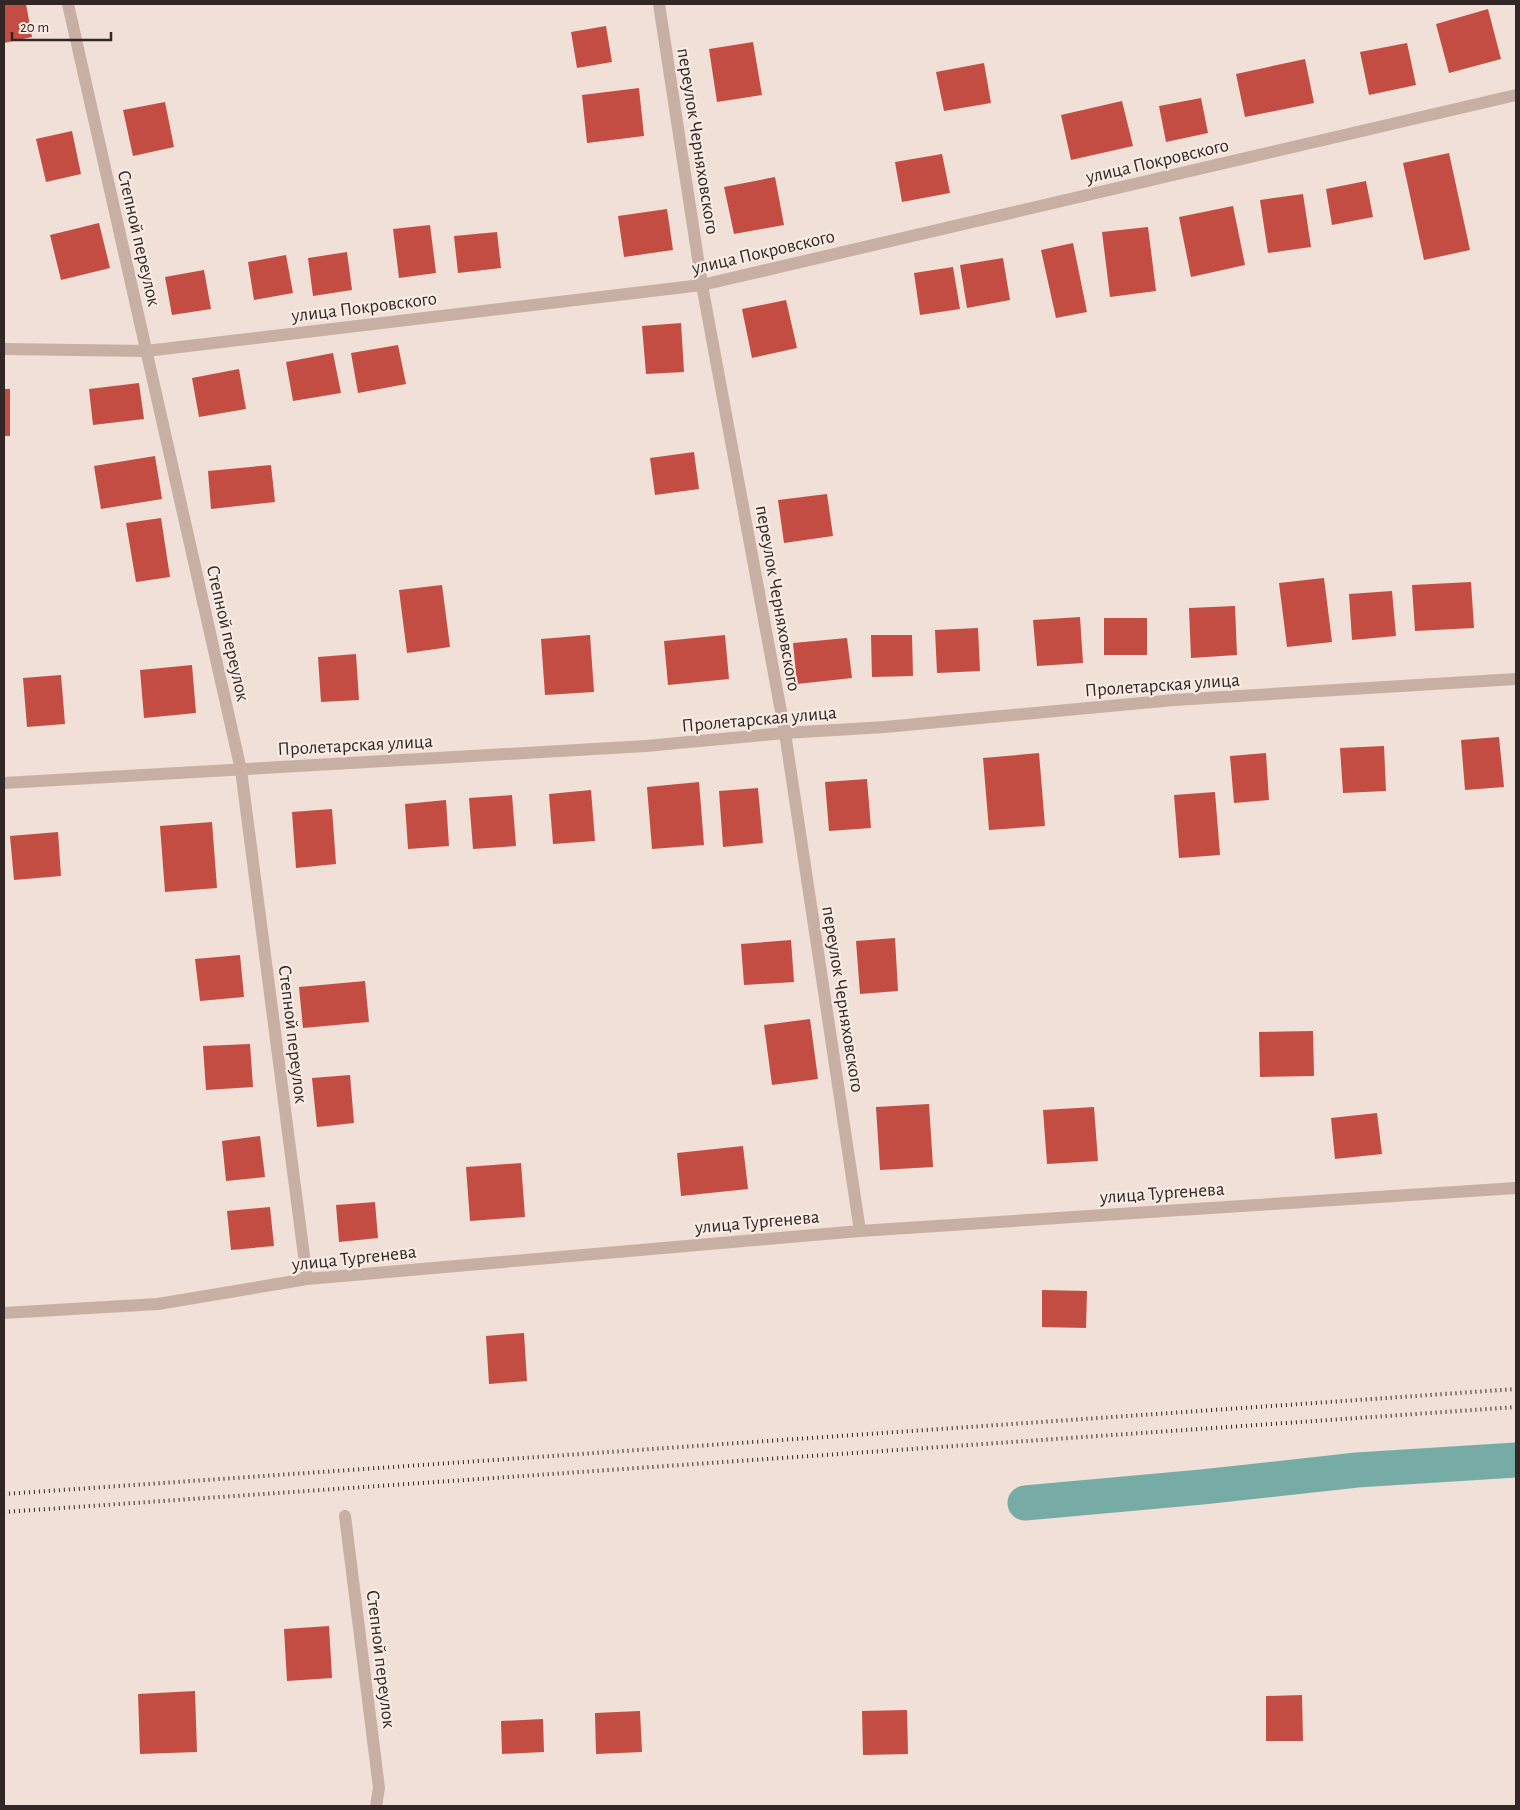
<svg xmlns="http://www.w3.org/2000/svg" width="1520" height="1810" font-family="'Alegreya Sans',sans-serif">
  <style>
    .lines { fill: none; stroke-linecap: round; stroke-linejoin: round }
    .canal { stroke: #77aca6; stroke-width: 35 }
    .building { fill: #c34d42 }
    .minor { stroke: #c7afa4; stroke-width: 12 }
    .rail { stroke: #332725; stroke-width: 4; stroke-dasharray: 1 4; stroke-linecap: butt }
    .labels { text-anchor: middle; stroke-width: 4.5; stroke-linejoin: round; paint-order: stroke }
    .street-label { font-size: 19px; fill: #332725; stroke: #f8ebe3 }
  </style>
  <rect width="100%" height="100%" fill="#f0e0d7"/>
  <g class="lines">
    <!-- canal -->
    <path class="canal" d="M1025 1503 1202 1487 1357 1470 1516 1460"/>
  </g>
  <!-- building -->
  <path class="building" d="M4 4H26L32 37 4 43Z
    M1488 9 1501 59 1449 73 1436 24Z
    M606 26 612 62 577 68 571 32Z
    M753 42 762 95 717 102 709 49Z
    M1407 43 1416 85 1369 95 1360 52Z
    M1305 59 1314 103 1245 117 1236 74Z
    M984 63 991 103 944 111 936 72Z
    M639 88 644 136 587 143 582 95Z
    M1201 98 1208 133 1166 142 1159 106Z
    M1122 101 1133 146 1071 160 1061 115Z
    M165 102 174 147 133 156 123 110Z
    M72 131 81 174 46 182 36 139Z
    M1449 153 1470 250 1424 260 1403 163Z
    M942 154 950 193 902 202 895 162Z
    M775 177 784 225 734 234 724 187Z
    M1366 181 1373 217 1332 225 1326 189Z
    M1303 194 1311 247 1268 253 1260 200Z
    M1233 206 1245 265 1191 277 1179 217Z
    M667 209 673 250 624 257 618 216Z
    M99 223 110 268 61 280 50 235Z
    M430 225 436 273 399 278 393 229Z
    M1148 227 1156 291 1110 297 1102 232Z
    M497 232 501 268 458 273 454 236Z
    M1073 243 1087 312 1056 318 1041 250Z
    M347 252 352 290 313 296 308 258Z
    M286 255 293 293 254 300 248 262Z
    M1003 258 1010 300 967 308 960 265Z
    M953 267 960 309 920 315 914 273Z
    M204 270 211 309 172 315 165 277Z
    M786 300 797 348 752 358 742 309Z
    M681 323 684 372 646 374 642 326Z
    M398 345 406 384 358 393 351 353Z
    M333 353 341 393 293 401 286 362Z
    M239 369 246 409 199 417 192 378Z
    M139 383 144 419 93 425 89 389Z
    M4 389H10V436H4Z
    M694 452 699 489 655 495 650 458Z
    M155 456 162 499 101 509 94 466Z
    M271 465 275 502 211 509 208 471Z
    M827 494 833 536 784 543 778 500Z
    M161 518 170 577 136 582 126 523Z
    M1324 578 1332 642 1287 647 1279 583Z
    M1471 582 1474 628 1415 631 1412 585Z
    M442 585 450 647 407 653 399 590Z
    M1392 591 1396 636 1352 640 1349 594Z
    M1235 606 1237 655 1191 658 1189 608Z
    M1080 617 1083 663 1037 666 1033 620Z
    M1104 618H1147V655H1104Z
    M978 628 980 671 937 673 935 630Z
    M590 635 594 692 545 695 541 639Z
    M725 635 729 679 668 685 664 641Z
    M871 635H912L913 676 872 677Z
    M847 638 852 678 797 684 793 643Z
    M356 654 359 700 321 702 318 657Z
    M192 665 196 713 144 718 140 670Z
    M61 675 65 724 27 727 23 678Z
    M1499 737 1504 787 1465 790 1461 740Z
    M1384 746 1386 791 1343 793 1340 748Z
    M1039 753 1045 826 989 830 983 758Z
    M1266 753 1269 800 1234 803 1230 756Z
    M867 779 871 828 829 831 825 782Z
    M699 782 704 845 652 849 647 787Z
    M758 788 763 843 723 847 719 791Z
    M591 790 595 841 553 844 549 794Z
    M1215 792 1220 855 1179 858 1174 795Z
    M512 795 516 846 473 849 469 798Z
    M446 800 449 846 408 849 405 804Z
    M332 809 336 864 296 868 292 812Z
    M212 822 217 888 165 892 160 826Z
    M58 832 61 876 14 880 10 836Z
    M895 938 898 991 860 994 856 941Z
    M791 940 794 982 744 985 741 944Z
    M240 955 244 997 200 1001 195 959Z
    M365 981 369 1022 303 1028 299 987Z
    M810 1019 818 1079 772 1085 764 1025Z
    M1313 1031 1314 1076 1260 1077 1259 1032Z
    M250 1044 253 1087 206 1090 203 1046Z
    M350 1075 354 1123 317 1127 312 1078Z
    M929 1104 933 1167 880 1170 876 1107Z
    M1094 1107 1098 1161 1047 1164 1043 1110Z
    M1377 1113 1382 1154 1335 1159 1331 1118Z
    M260 1136 265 1177 226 1181 222 1141Z
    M743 1146 748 1189 681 1196 677 1153Z
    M521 1163 525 1217 470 1221 466 1167Z
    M375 1202 378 1238 339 1242 336 1205Z
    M270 1207 274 1246 231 1250 227 1211Z
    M1042 1290 1087 1291 1086 1328 1042 1327Z
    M524 1333 527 1381 489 1384 486 1336Z
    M329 1626 332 1678 287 1681 284 1629Z
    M195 1691 197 1752 140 1754 138 1694Z
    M1302 1695 1303 1741H1266V1696Z
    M907 1710 908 1754 863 1755 862 1711Z
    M640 1711 642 1752 596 1754 595 1713Z
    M543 1719 544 1752 502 1754 501 1721Z"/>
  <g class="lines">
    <!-- minor -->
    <path class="minor" d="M68 4 241 770 307 1279
      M659 4 702 285 785 733 860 1231
      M4 349 146 351 702 285 1516 95
      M4 783 646 746 785 733 885 727 1174 700 1516 679
      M4 1313 158 1304 307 1279 860 1231 1516 1188
      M345 1516 379 1788 376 1806"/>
    <!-- rail -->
    <path class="rail" d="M4 1494 1516 1389
      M4 1512 1516 1407"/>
  </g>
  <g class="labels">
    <!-- street labels -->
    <g class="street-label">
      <text transform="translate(699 141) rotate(81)" y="7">переулок Черняховского</text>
      <text transform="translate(1157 160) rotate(-13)" y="7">улица Покровского</text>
      <text transform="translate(140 238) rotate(77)" y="7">Степной переулок</text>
      <text transform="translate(763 251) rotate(-13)" y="7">улица Покровского</text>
      <text transform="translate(364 306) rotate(-7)" y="7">улица Покровского</text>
      <text transform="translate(779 598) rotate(80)" y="7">переулок Черняховского</text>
      <text transform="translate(229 633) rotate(77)" y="7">Степной переулок</text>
      <text transform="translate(1162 684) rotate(-4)" y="7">Пролетарская улица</text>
      <text transform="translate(759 718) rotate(-5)" y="7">Пролетарская улица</text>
      <text transform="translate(355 744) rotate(-3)" y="7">Пролетарская улица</text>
      <text transform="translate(844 999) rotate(81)" y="7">переулок Черняховского</text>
      <text transform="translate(294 1034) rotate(83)" y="7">Степной переулок</text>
      <text transform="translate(1162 1192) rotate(-4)" y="7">улица Тургенева</text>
      <text transform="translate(757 1221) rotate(-5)" y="7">улица Тургенева</text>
      <text transform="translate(354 1257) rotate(-6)" y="7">улица Тургенева</text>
      <text transform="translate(382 1659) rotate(83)" y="7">Степной переулок</text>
    </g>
  </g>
  <!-- border -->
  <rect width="1520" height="1810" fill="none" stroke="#332725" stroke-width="10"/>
  <!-- scale -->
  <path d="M12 32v8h99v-8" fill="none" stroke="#332725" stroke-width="2.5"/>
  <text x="20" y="32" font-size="15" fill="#332725" stroke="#f8ebe3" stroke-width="4" paint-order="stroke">20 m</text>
</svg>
